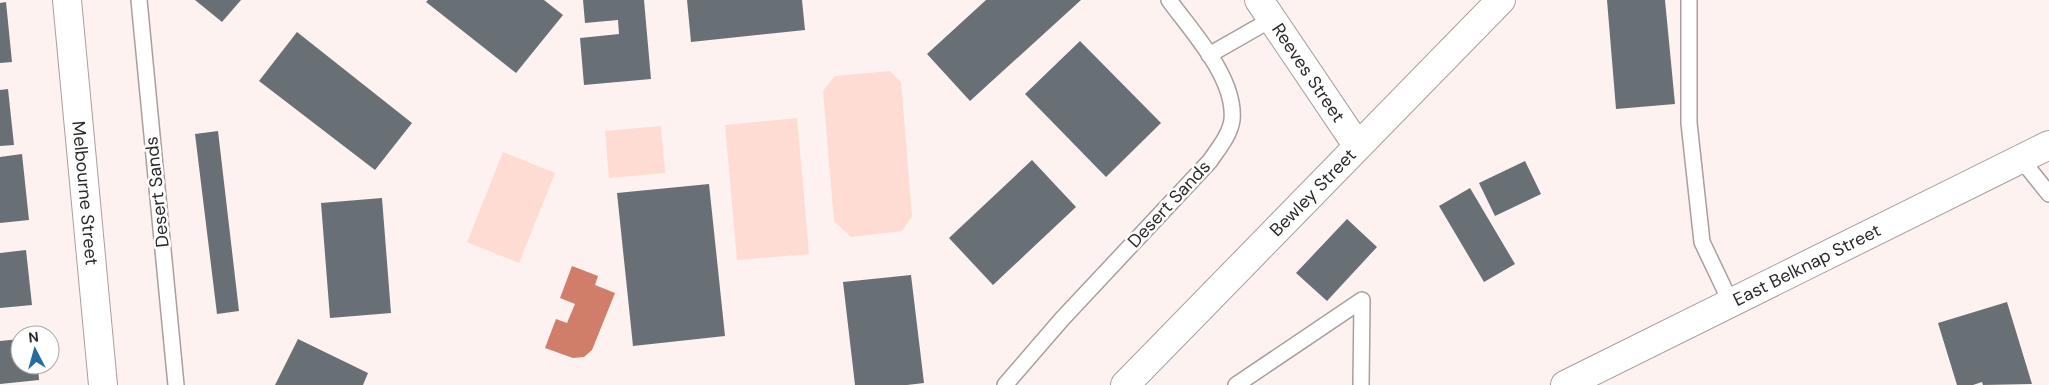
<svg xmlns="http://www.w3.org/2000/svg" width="2049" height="385" font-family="'DM Sans',sans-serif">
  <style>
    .green { fill: #fedbd3 }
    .water { fill: #d07d6a }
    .building { fill: #697075 }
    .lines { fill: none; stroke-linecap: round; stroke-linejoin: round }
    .service-casing { stroke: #a99f9d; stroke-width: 18 }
    .minor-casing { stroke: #a99f9d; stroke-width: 30 }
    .primary-casing { stroke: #a99f9d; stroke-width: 30 }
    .service { stroke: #fff; stroke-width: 15 }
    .minor { stroke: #fff; stroke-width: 28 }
    .primary { stroke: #fff; stroke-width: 28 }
    .labels { text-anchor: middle; stroke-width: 5; stroke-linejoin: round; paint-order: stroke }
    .street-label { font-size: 18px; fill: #2d2928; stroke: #fff }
  </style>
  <rect width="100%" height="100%" fill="#fdf2ef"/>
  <!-- green -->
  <path class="green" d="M890 71 901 82 912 216 902 231 851 237 834 221 823 91 835 76Z
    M797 118 809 254 737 260 725 125Z
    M661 126 665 173 609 178 605 131Z
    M503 152 555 173 519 263 467 242Z"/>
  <!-- water -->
  <path class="water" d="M572 266 598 276 595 285 615 293 592 350 584 357 573 358 545 348 556 319 567 323 575 304 560 298Z"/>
  <!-- building -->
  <path class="building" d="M195 0H241L222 22Z
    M428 0H544L563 15 516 73 426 2Z
    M583 0H644L651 79 584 85 580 38 619 34 618 20 585 23Z
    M687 0H802L805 30 691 42Z
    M986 0H1081L970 101 927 54Z
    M1607 0H1665L1675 104 1616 109Z
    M6 2 12 62 0 63V3Z
    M297 32 412 123 375 170 259 81Z
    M1080 41 1161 123 1106 177 1025 94Z
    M8 89 14 145 0 146V90Z
    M218 131 239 311 217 314 195 134Z
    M22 154 29 220 0 223V157Z
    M1032 160 1076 207 993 285 949 238Z
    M1525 161 1541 194 1495 216 1479 183Z
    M709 184 725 336 633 346 617 193Z
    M1470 188 1515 264 1484 282 1439 206Z
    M382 198 391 313 330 318 321 203Z
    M1347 219 1377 247 1327 301 1296 273Z
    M26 250 32 305 0 308V253Z
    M911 275 924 383 907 385H855L843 282Z
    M2007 302 2032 384 1983 385 1982 382 1973 385H1957L1938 323Z
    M20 339V365H38L39 380 0 384V341Z
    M298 339 368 373 363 385H275Z"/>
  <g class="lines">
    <defs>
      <path id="service" d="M139 0 176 385
        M1689 0V123L1702 242 1731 303
        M1209 55 1272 19
        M2021 159 2049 194
        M1005 385 1062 319 1210 161C1218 149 1230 135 1232 120 1236 78 1192 32 1169 0
        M1236 385 1362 300 1361 385"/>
      <g id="minor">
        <path id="s1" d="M67 0 103 385"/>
        <path id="s2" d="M1259 0 1357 145"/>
        <path id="s3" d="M1125 385 1501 0"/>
      </g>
      <g id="primary">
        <path id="s4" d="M1565 385 2049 145"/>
      </g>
    </defs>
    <!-- service casing -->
    <use href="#service" class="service-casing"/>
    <!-- minor casing -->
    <use href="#minor" class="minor-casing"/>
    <!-- primary casing -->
    <use href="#primary" class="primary-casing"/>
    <!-- service -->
    <use href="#service" class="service"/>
    <!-- minor -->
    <use href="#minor" class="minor"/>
    <!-- primary -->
    <use href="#primary" class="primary"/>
  </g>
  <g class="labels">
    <!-- street labels -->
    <g class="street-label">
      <text dy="6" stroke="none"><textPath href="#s2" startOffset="88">Reeves Street</textPath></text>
      <text dy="6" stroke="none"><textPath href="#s1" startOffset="194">Melbourne Street</textPath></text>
      <text transform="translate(157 192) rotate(-96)" y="6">Desert Sands</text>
      <text dy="6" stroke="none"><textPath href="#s3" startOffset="269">Bewley Street</textPath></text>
      <text transform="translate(1169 204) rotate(-47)" y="6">Desert Sands</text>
      <text dy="6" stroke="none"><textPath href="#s4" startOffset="270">East Belknap Street</textPath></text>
    </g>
  </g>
  <!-- north arrow -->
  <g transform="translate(35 350) rotate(354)"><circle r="24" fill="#ffffff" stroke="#aba9a9"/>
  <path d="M0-4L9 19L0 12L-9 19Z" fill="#266ba0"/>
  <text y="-8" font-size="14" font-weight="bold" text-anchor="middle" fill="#2d2928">N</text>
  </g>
</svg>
